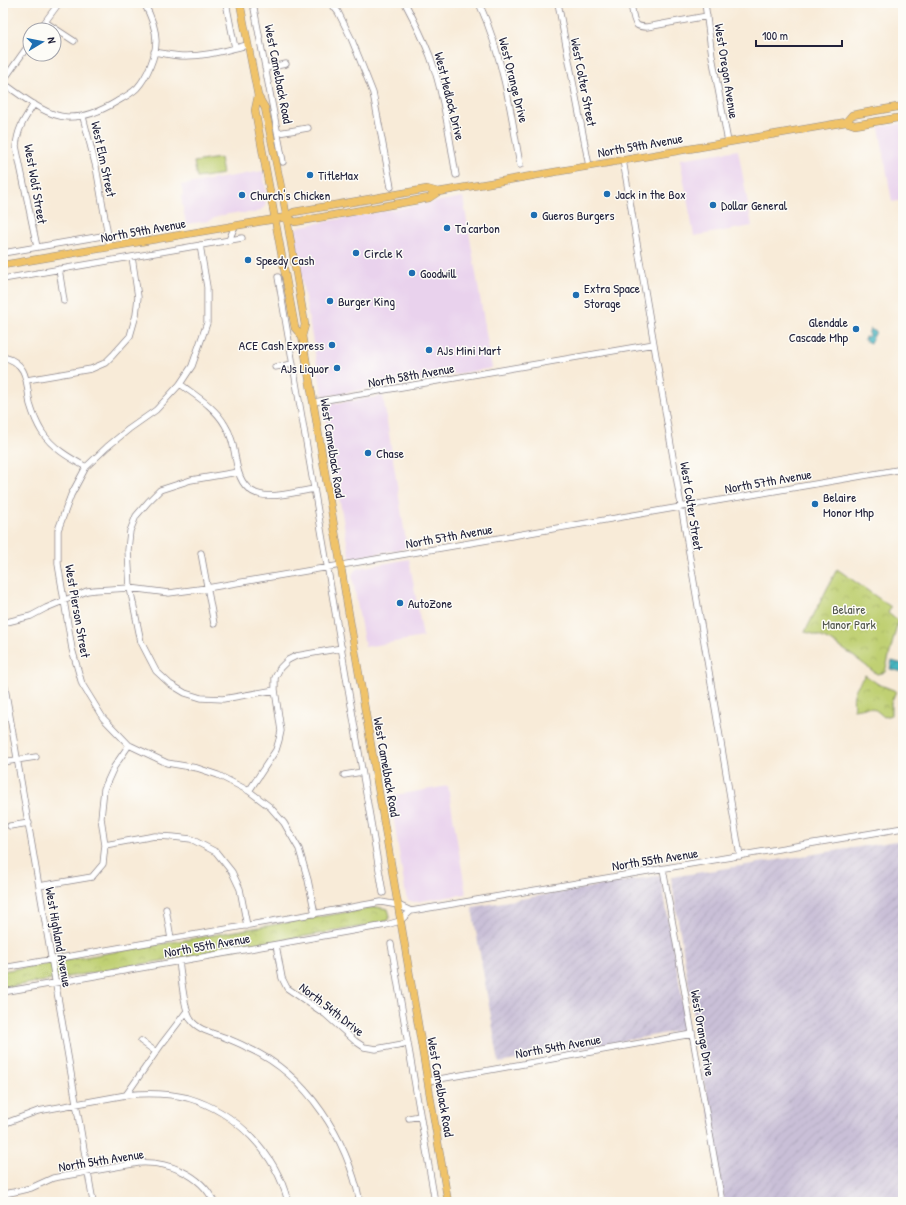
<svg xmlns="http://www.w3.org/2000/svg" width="906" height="1205" font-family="'Patrick Hand',sans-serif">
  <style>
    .built { fill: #e9d2ed }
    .industrial { fill: url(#industrial-furrows) }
    .green { fill: #c0d073; stroke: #717957 }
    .park { fill: url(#park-crowns); stroke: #717957 }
    .water { fill: url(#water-waves); stroke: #346c7e }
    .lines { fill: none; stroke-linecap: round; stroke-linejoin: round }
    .minor-casing { stroke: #8d868a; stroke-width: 7 }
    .major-casing { stroke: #8d868a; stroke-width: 8 }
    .minor { stroke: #fff; stroke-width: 5.5 }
    .major { stroke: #f0c369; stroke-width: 7 }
    .poi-dot { fill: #1f6fb2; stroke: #fdfcf7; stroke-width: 1.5 }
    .labels { text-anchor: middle; stroke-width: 3; stroke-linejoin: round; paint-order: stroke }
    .street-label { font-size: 13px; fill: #22223b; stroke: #fdfcf7 }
    .poi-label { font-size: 13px; fill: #22223b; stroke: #fdfcf7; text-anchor: start }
    .park-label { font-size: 13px; fill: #51564c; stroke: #fdfcf7 }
  </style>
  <defs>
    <pattern id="industrial-furrows" width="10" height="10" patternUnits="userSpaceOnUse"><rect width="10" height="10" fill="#c9bfd7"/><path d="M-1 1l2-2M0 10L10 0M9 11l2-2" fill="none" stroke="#aca4b9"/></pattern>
    <pattern id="park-crowns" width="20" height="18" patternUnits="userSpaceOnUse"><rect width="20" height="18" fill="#c0d073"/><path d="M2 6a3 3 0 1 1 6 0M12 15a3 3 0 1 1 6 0" fill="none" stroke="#a5b264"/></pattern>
    <pattern id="water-waves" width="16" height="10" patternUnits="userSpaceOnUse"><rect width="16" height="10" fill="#47b6c1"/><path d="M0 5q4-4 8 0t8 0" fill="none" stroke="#3b949e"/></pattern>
  </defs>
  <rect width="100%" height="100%" fill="#fdfcf7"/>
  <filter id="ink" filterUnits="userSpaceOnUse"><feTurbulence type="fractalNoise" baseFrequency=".025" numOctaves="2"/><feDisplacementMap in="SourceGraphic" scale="8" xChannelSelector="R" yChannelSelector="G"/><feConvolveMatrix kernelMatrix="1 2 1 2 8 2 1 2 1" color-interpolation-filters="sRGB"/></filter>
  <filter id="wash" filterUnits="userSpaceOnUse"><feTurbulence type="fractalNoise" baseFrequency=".012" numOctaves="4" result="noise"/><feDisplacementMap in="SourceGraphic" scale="16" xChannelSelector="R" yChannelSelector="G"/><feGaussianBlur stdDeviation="0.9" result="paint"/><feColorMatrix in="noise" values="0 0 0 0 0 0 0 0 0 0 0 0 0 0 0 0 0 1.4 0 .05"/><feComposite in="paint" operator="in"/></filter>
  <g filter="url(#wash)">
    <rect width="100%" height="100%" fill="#f8ebd8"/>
    <!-- built -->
    <path class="built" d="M903 123V200L892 202 879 127Z
      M738 150 752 226 694 236 680 159Z
      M263 171 267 196 265 206 261 210 254 213H235L218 216 209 221 186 224 181 197 183 194 181 185Z
      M463 197 492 368 326 396 322 393 294 236 295 229 301 226Z
      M383 396 407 548 353 558 349 554 324 409 326 406 329 404Z
      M409 559 423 637 365 647 352 575 353 573 355 570 359 568Z
      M448 786 466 894 414 902 408 900 406 896 390 796Z"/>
    <!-- industrial -->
    <path class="industrial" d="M903 840V1202H724L671 877Z
      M656 876H659L661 878 687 1025 686 1028 684 1030 499 1063 472 908 479 906Z"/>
    <!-- green -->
    <path class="green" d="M220 158 223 174 197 178 194 162Z"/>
    <!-- park -->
    <path class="park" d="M837 569 891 607 888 613 898 621 885 672 877 674C855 658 832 637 805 632Z
      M865 675 878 684 896 691 891 703V715L884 717C872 706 870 706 854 709 852 692 855 689 865 675Z
      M377 907 388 909 390 916 387 921 371 925 3 988V971Z"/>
    <!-- water -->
    <path class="water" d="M870 329 876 332 870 343 864 340 865 337H868L869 335 868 334Z
      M892 661 903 664V672L890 669Z"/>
  </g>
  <g filter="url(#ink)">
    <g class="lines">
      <defs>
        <path id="minor" d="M226 3 235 48
          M253 3 283 162
          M331 3 338 12 351 38 360 60 373 93 391 187
          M405 3C414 20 423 38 430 56 444 94 449 136 456 175
          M479 3C502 54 511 110 520 165
          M558 3 589 166
          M631 3C632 9 633 21 637 25 640 27 644 27 647 27L707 16
          M705 3 712 56 728 142
          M45 22 74 41
          M39 30 59 3
          M154 52C163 53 173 56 182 56 205 57 226 50 248 45
          M265 68 286 64
          M3 81 30 43
          M3 83C21 95 45 116 67 117 85 118 101 111 116 102 123 98 131 94 137 88 147 77 156 56 156 41 156 27 150 14 144 3
          M34 104C24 120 18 127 16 146L37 247
          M83 117 96 167 110 247
          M278 133 308 128
          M623 160 740 856
          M229 240 235 226
          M200 245 207 287V323L192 366 180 384 156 410 129 429 107 447 86 467 71 495 58 530V564L72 649 82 684 103 718 129 745 167 763 197 768 218 775 249 791 270 807 284 823 299 849 308 880 315 914
          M3 253 108 235
          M59 269 64 301
          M278 277 383 893
          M3 279 242 238
          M3 357C29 363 26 383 30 404 33 414 37 424 42 432 52 448 70 458 86 467
          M275 367 293 364
          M27 380 91 369 105 363 113 355 130 336 136 315 138 297 132 257
          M180 384C196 396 215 407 225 425 233 437 234 452 237 466 245 509 283 494 314 489
          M314 402 654 344
          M238 472 191 480 160 490 148 502 136 516 130 531 128 550 130 588 141 642 156 671 170 684 185 693 201 698 223 699 275 690
          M201 553 214 624
          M3 623 31 616 46 608 87 591 95 590 130 588 169 593 207 588 903 469
          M3 676 93 1202
          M3 762 36 757
          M344 775 362 772
          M249 791 276 750 279 740 281 731 275 690V678L280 668 288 660 296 656 342 648
          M10 826 29 823
          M105 845 155 836 173 837 191 839 216 852 232 872 240 889 247 926
          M663 869 722 1202
          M39 886 92 877 103 864 105 845 101 818 104 789 114 767 129 745
          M166 909 171 939
          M391 944 435 1202
          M276 945 282 978 287 988 325 1014 355 1041 364 1047 376 1049 408 1043
          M179 961C181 975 184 1011 191 1020 199 1031 214 1033 226 1038 233 1041 241 1044 248 1048 308 1075 347 1139 360 1202
          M3 968 381 902 398 905 411 911
          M3 992 386 925 400 921 411 911 903 828
          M325 1014 330 1008
          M141 1041 156 1052
          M428 1081 692 1034
          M126 1095C147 1093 167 1093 188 1098 236 1112 276 1153 288 1202
          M409 1118 420 1116
          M3 1124 38 1111 126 1095 161 1045 187 1011
          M3 1194 14 1192 31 1188 53 1178 138 1163C167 1161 201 1174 214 1202"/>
        <path id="major" d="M240 3 258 96 255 110 295 328 302 336
          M258 96 265 108 284 202 305 325 302 336 448 1202
          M846 122 852 115 903 106
          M286 217 295 222 429 198 438 192 846 122 855 125 903 117
          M3 265 275 219 286 217 294 212 427 189 438 192"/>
      </defs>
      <!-- minor casing -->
      <use href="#minor" class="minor-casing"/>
      <!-- major casing -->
      <use href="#major" class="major-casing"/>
      <!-- minor -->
      <use href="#minor" class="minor"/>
      <!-- major -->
      <use href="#major" class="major"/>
    </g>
  </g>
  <!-- markers -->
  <g class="poi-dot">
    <circle cx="310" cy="175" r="4"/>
    <circle cx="607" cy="194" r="4"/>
    <circle cx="242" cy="195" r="4"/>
    <circle cx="713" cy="205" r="4"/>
    <circle cx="534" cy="215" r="4"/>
    <circle cx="447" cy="228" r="4"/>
    <circle cx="356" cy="253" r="4"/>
    <circle cx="248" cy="260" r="4"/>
    <circle cx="412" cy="273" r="4"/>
    <circle cx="576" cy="295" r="4"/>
    <circle cx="330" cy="301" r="4"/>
    <circle cx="856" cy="329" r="4"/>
    <circle cx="332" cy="345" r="4"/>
    <circle cx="429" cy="350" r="4"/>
    <circle cx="337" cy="368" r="4"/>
    <circle cx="368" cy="453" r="4"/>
    <circle cx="815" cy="504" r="4"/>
    <circle cx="400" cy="603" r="4"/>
  </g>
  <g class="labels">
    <!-- street labels -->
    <g class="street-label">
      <text transform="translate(727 71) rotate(81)" y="5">West Oregon Avenue</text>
      <text transform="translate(279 74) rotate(79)" y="5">West Camelback Road</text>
      <text transform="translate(514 80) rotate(76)" y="5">West Orange Drive</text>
      <text transform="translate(584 82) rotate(79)" y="5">West Colter Street</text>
      <text transform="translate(450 96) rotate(76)" y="5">West Medlock Drive</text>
      <text transform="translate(640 145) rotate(-10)" y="5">North 59th Avenue</text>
      <text transform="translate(104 159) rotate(78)" y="5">West Elm Street</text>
      <text transform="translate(36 184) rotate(80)" y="5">West Wolf Street</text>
      <text transform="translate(143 230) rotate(-10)" y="5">North 59th Avenue</text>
      <text transform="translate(411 375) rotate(-10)" y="5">North 58th Avenue</text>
      <text transform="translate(333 448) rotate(81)" y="5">West Camelback Road</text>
      <text transform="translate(768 481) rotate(-10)" y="5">North 57th Avenue</text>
      <text transform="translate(692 506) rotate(81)" y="5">West Colter Street</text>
      <text transform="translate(449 536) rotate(-10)" y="5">North 57th Avenue</text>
      <text transform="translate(78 611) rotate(80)" y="5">West Pierson Street</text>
      <text transform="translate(387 767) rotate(80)" y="5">West Camelback Road</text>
      <text transform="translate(655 859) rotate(-9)" y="5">North 55th Avenue</text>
      <text transform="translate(59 937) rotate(80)" y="5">West Highland Avenue</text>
      <text transform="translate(207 945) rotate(-10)" y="5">North 55th Avenue</text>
      <text transform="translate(332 1009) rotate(38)" y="5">North 54th Drive</text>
      <text transform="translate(703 1033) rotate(80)" y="5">West Orange Drive</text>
      <text transform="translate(558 1046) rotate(-10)" y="5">North 54th Avenue</text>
      <text transform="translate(441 1087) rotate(80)" y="5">West Camelback Road</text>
      <text transform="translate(101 1160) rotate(-9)" y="5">North 54th Avenue</text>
    </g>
    <!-- poi labels -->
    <g class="poi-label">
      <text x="318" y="180">TitleMax</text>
      <text x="615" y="199">Jack in the Box</text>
      <text x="250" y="200">Church's Chicken</text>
      <text x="721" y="210">Dollar General</text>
      <text x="542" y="220">Gueros Burgers</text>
      <text x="455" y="233">Ta'carbon</text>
      <text x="364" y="258">Circle K</text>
      <text x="256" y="265">Speedy Cash</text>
      <text x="420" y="278">Goodwill</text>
      <text x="584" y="293">Extra Space<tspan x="584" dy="15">Storage</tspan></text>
      <text x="338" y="306">Burger King</text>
      <text x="848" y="327" text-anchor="end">Glendale<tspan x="848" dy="15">Cascade Mhp</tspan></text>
      <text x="324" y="350" text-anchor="end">ACE Cash Express</text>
      <text x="437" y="355">AJs Mini Mart</text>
      <text x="329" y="373" text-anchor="end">AJs Liquor</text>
      <text x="376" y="458">Chase</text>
      <text x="823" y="502">Belaire<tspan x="823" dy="15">Monor Mhp</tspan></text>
      <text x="408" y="608">AutoZone</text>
    </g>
    <!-- park labels -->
    <g class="park-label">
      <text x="849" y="614">Belaire<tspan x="849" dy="15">Manor Park</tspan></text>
    </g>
  </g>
  <!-- margin -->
  <rect width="906" height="1205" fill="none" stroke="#fdfcf7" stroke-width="16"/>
  <!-- north arrow -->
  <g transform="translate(42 42) rotate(80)"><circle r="19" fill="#fdfcf7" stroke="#a5a5ac"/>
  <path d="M0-3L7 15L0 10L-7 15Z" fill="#1f6fb2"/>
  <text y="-6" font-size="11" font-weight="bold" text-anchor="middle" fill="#22223b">N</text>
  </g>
  <!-- scale -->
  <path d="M756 40v6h86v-6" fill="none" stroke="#22223b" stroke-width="2"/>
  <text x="762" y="40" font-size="12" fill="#22223b" stroke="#fdfcf7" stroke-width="3" paint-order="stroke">100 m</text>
</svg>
